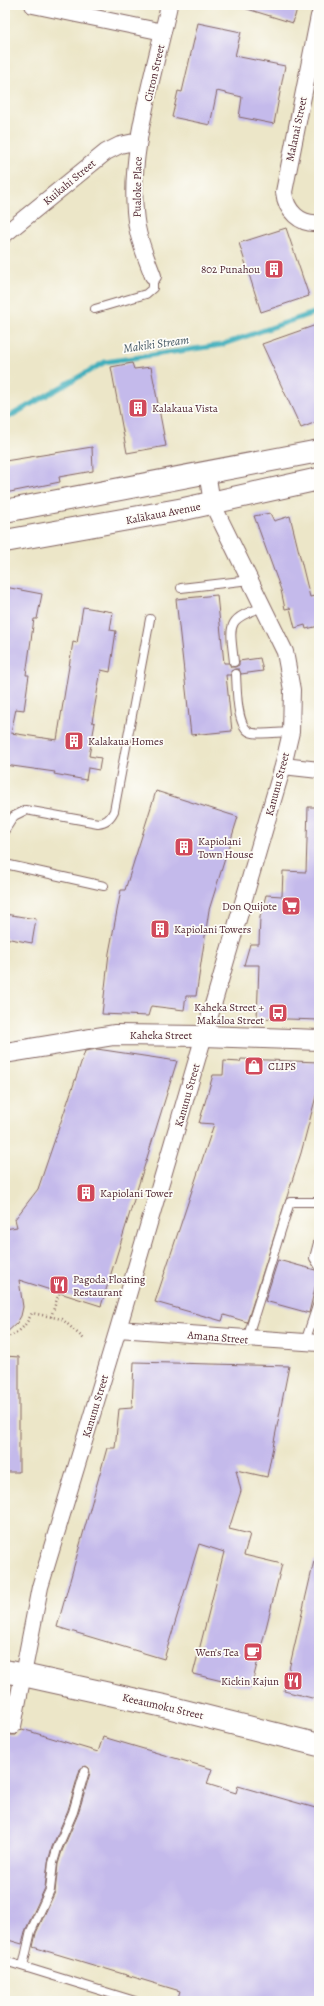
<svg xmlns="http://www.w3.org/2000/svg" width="324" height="2006" font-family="Alegreya,serif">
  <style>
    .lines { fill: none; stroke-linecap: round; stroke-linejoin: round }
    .stream { stroke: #40afbc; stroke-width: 5 }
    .building { fill: #c4baeb }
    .service-casing { stroke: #836562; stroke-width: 10 }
    .minor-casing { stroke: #836562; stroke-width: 18 }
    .tertiary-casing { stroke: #836562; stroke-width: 22 }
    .secondary-casing { stroke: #836562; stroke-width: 24 }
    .primary-casing { stroke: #836562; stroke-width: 24 }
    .path { stroke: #836562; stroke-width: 2.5; stroke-dasharray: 1 3; stroke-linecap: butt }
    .service { stroke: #fff; stroke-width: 8 }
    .minor { stroke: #fff; stroke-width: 16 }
    .tertiary { stroke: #fff; stroke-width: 20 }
    .secondary { stroke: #fff; stroke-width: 22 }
    .primary { stroke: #fff; stroke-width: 22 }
    .labels { text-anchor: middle; stroke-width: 3.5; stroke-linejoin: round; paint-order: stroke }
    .street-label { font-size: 11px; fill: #4a1f2b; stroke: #fdfcf7 }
    .poi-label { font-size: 11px; fill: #4a1f2b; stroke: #fdfcf7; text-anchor: start }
    .water-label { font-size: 12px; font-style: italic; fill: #465965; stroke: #fdfcf7 }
  </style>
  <rect width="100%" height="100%" fill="#fdfcf7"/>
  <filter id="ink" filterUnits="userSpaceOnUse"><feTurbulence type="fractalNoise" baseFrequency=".025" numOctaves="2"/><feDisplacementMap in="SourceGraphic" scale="8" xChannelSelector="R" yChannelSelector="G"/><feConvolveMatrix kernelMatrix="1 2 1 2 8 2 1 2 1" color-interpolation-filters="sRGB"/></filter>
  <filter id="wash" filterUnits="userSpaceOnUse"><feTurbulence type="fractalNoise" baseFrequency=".012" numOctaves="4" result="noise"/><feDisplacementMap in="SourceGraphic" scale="16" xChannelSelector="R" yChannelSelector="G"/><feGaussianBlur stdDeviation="0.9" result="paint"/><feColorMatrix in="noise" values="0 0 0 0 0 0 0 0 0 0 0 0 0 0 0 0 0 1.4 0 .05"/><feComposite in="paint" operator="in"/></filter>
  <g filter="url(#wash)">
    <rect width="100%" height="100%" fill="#ece6c8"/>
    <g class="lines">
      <!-- stream -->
      <path class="stream" d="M5 419 105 362 221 345 319 311"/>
    </g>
    <g id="blocks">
      <!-- building -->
      <path class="building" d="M245 5H298L293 23 244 8Z
        M198 23 241 32 235 56 285 66 274 124 239 117 242 97 217 91 210 125 172 117 178 91 182 92Z
        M286 228 309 296 261 312 239 243Z
        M319 324V421L301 428 262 344Z
        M132 363 134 369 151 367 166 446 127 453 111 367Z
        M92 447 93 471 59 477 60 482 5 493V461Z
        M270 513 274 521 290 516 310 597 319 595V626L306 629 305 625 295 628 290 608 285 609 281 590 254 516Z
        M5 587 42 594 37 619H34L26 675H29L24 710 16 709 11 733 57 740 73 642 77 643 83 607 113 612 110 630 116 631 110 672 101 670 92 722 95 723 89 756 101 758 99 770 88 768 86 780 54 774 55 772 5 765Z
        M217 595 224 663H229L231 667H235L239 665V661L260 658 263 671 241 674 239 669H235L231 671V675H226L232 731 191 735 176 599Z
        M156 791 238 817 209 910 196 996H186L184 1010 151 1006 148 1016 102 1014 109 953 121 890H125Z
        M308 807H319V1020L257 1018 259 965H244L250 944H259L260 917 266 895 282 896 283 871 306 872Z
        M5 914 36 919 32 943 5 938Z
        M97 1049 177 1061 101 1306 19 1280 23 1307 21 1316 17 1323 5 1334V1229L17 1227 15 1219 38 1189 85 1051Z
        M241 1059 319 1062V1085L301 1153 247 1322 224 1315 222 1321 155 1302 214 1124 199 1123 213 1075H223L224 1061 240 1062Z
        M278 1260 319 1271 309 1313 265 1301Z
        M5 1356 19 1357V1472H5Z
        M134 1362 289 1366 267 1477 236 1470 241 1491 229 1529 250 1534 244 1555 282 1564 251 1688 193 1674 224 1552 199 1544 164 1659 57 1627 107 1448H115L119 1409 132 1408Z
        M314 1561 319 1562V1684L316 1699 284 1691Z
        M22 1729 98 1752 103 1737 212 1769 207 1784 236 1793 238 1786 319 1809V2001H177L180 1991 33 1947 36 1933 55 1892 58 1864 62 1851 78 1814 90 1773 89 1768 86 1766 80 1769 68 1810 52 1847 48 1862 45 1888 26 1929 22 1944 5 1939V1731L11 1735H16Z"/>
    </g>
  </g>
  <g filter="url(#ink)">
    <use href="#blocks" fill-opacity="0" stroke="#836562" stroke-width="1"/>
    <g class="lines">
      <defs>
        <path id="service" d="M95 309 146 294 153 288V276
          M181 588 250 580
          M234 662C230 625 225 619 264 607
          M236 674C237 689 236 731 253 733 265 735 279 732 291 732
          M5 830 14 816 26 810 98 823C106 822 110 819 114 811L150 619
          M5 864 104 886
          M319 1239 314 1258 319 1266
          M247 1339 290 1202H319
          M305 1342 319 1300
          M5 1961 135 2001
          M23 1966 31 1931 50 1890 53 1863 57 1849 73 1812 85 1771"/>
        <path id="minor" d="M33 5 163 32
          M319 16 284 192C286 211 300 225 319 223
          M5 234 106 152 120 145 139 141
          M153 276C147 260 140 244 137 227 125 159 155 72 169 5
          M283 766 319 770
          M118 1329 319 1343
          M13 1726 40 1587 118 1329 283 766 291 732 292 690 285 652 212 503 207 472"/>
        <path id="tertiary" d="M5 1053 114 1035 204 1036 319 1040"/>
        <path id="secondary" d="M5 1671 164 1706 319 1745"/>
        <path id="primary" d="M5 511 319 451
          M5 541 184 509 319 479"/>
      </defs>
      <!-- service casing -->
      <use href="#service" class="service-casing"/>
      <!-- minor casing -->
      <use href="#minor" class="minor-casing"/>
      <!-- tertiary casing -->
      <use href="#tertiary" class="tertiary-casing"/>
      <!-- secondary casing -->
      <use href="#secondary" class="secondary-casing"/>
      <!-- primary casing -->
      <use href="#primary" class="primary-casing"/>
      <!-- path -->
      <path class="path" d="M51 1317 59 1293
        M5 1337C19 1335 26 1325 32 1313L62 1319 85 1340"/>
      <!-- service -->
      <use href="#service" class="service"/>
      <!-- minor -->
      <use href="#minor" class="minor"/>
      <!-- tertiary -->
      <use href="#tertiary" class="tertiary"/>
      <!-- secondary -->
      <use href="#secondary" class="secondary"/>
      <!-- primary -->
      <use href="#primary" class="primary"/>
    </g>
  </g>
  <!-- icons -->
  <defs>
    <symbol id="building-square" viewBox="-11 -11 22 22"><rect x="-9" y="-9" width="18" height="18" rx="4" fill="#d1495b" stroke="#fdfcf7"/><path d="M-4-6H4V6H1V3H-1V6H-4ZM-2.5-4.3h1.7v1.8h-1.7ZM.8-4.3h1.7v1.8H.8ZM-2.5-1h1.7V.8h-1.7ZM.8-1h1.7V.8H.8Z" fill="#fff"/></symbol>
    <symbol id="supermarket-square" viewBox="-11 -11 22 22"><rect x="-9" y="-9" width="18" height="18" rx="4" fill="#d1495b" stroke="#fdfcf7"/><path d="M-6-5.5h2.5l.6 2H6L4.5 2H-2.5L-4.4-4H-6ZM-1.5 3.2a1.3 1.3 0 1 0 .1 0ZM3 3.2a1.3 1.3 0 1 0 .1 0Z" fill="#fff"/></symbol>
    <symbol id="bus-square" viewBox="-11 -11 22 22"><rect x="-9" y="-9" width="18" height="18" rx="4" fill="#d1495b" stroke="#fdfcf7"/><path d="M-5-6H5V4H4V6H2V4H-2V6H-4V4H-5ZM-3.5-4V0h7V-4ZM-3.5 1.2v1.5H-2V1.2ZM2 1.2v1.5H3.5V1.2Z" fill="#fff"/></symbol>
    <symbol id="shop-square" viewBox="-11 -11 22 22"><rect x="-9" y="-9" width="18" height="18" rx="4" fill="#d1495b" stroke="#fdfcf7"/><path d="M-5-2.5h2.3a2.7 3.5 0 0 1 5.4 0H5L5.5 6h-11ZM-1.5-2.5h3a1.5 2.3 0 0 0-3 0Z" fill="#fff"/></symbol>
    <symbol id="restaurant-square" viewBox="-11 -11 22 22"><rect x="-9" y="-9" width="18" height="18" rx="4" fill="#d1495b" stroke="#fdfcf7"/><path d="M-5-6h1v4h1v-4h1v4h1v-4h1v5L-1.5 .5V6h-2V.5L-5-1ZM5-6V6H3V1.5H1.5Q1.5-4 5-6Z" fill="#fff"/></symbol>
    <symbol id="cafe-square" viewBox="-11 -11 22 22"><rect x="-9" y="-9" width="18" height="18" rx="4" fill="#d1495b" stroke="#fdfcf7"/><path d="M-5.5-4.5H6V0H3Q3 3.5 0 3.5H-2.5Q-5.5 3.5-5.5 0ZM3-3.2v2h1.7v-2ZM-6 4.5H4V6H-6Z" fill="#fff"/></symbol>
  </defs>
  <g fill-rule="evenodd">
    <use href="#building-square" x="263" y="258" width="22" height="22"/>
    <use href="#building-square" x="127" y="397" width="22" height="22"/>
    <use href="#building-square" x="63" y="730" width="22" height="22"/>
    <use href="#building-square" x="173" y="836" width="22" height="22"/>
    <use href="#supermarket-square" x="280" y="895" width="22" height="22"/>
    <use href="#building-square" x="149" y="918" width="22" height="22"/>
    <use href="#bus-square" x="267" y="1002" width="22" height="22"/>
    <use href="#shop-square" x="243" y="1055" width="22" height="22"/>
    <use href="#building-square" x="75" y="1182" width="22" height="22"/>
    <use href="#restaurant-square" x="48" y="1274" width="22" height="22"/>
    <use href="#cafe-square" x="242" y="1641" width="22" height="22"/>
    <use href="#restaurant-square" x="282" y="1670" width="22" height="22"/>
  </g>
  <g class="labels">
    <!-- street labels -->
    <g class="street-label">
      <text transform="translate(154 73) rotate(-77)" y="4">Citron Street</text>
      <text transform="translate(296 129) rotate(-78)" y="4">Malanai Street</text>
      <text transform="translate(69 182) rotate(-40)" y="4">Kuikahi Street</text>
      <text transform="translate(137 187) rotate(-89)" y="4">Pualoke Place</text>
      <text transform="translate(163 513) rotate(-11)" y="4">Kalākaua Avenue</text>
      <text transform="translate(277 784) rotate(-75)" y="4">Kanunu Street</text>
      <text x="161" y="1039">Kaheka Street</text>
      <text transform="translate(187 1095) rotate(-74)" y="4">Kanunu Street</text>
      <text transform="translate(218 1337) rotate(5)" y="4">Amana Street</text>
      <text transform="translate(95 1406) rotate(-73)" y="4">Kanunu Street</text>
      <text transform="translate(163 1706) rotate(13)" y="4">Keeaumoku Street</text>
    </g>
    <!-- poi labels -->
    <g class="poi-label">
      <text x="260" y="273" text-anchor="end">802 Punahou</text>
      <text x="152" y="412">Kalakaua Vista</text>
      <text x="88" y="745">Kalakaua Homes</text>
      <text x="198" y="845">Kapiolani<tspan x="198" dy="13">Town House</tspan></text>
      <text x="277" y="910" text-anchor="end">Don Quijote</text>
      <text x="174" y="933">Kapiolani Towers</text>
      <text x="264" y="1011" text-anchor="end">Kaheka Street +<tspan x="264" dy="13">Makaloa Street</tspan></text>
      <text x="268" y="1070">CLIPS</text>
      <text x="100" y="1197">Kapiolani Tower</text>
      <text x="73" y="1283">Pagoda Floating<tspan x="73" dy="13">Restaurant</tspan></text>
      <text x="239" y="1656" text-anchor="end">Wen’s Tea</text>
      <text x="279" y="1685" text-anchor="end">Kickin Kajun</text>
    </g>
    <!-- water labels -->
    <g class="water-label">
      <text transform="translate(156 344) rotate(-8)" y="4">Makiki Stream</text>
    </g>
  </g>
  <!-- margin -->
  <rect width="324" height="2006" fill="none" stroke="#fdfcf7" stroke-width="20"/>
</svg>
